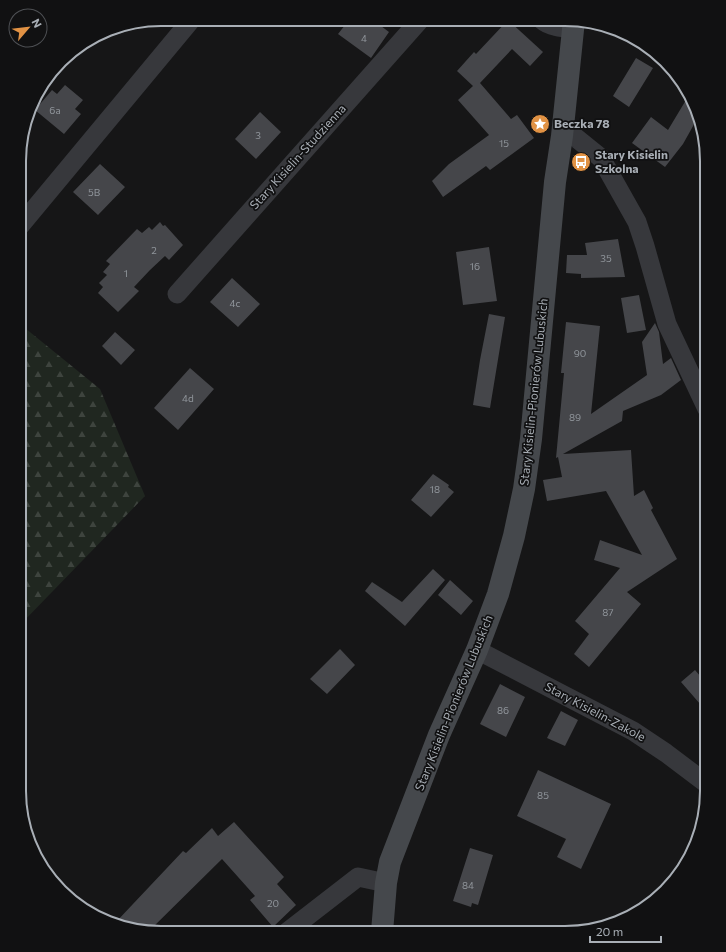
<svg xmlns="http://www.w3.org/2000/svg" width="726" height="952" font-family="Commissioner,sans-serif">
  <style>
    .forest { fill: url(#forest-firs) }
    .building { fill: #45464a }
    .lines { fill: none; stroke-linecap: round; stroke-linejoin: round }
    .street { stroke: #37383c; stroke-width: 19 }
    .secondary { stroke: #45484c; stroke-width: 22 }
    .labels { text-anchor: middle; stroke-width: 3.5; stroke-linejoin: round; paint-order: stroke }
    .number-label { font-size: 10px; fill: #90959b }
    .poi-label { font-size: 12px; font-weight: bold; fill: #a9afb6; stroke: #111112; text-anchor: start }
    .street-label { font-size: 12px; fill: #a9afb6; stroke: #111112 }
    .rim { fill: none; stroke: #a9afb6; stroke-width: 2 }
  </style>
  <defs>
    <pattern id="forest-firs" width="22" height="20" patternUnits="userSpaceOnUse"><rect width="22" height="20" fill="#202720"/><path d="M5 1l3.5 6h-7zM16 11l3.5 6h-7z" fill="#3e443e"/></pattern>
  </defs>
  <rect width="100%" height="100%" fill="#161617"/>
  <!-- forest -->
  <path class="forest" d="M20 324 100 389 145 496 19 626Z"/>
  <!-- building -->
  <path class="building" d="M349 20H373L389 32 371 58 338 34Z
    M508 20 543 52 530 66 512 49 480 83 511 119 517 115 534 138 490 170 486 166 443 197 432 181 449 164 489 135 458 100 473 86 457 71 474 52 476 54Z
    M636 58 653 68 629 107 613 96Z
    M65 85 83 100 75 109 81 114 64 134 35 110 52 90 57 94Z
    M689 95 692 98 697 119 683 144 665 167 632 143 651 117 668 130Z
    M260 112 281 132 256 159 235 139Z
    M100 164 125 187 98 215 73 192Z
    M160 222 163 226 165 225 183 245 169 260 165 256 150 270 134 287 139 291 118 312 98 293 103 287 99 283 107 275 103 272 110 264 106 261 137 229 142 233 149 227 152 230Z
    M618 239 625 277 581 278V274L566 273 567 255H587L585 243Z
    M489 247 497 301 463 305 456 252Z
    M232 278 260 304 238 327 210 302Z
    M639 295 646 330 627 333 621 298Z
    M489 314 505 317 490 408 473 405 480 360Z
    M566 322 600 326 591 414 647 375 642 342 655 323 659 332 663 364 671 358 681 380 661 395 623 411 622 421 563 454 631 450 634 496 644 490 653 508 651 510 677 559 627 592 641 604 589 667 574 654 589 634 575 621 620 568 594 560 600 540 642 555 606 491 547 501 543 480 562 477 558 457 556 458 564 373H561Z
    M115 332 135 350 121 365 102 346Z
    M190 368 214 389 178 430 154 408Z
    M433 474 449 485 448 487 454 492 431 517 411 500Z
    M433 569 445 580 405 626 365 591 372 582 402 602Z
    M450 580 473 601 461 615 438 595Z
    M340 649 355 665 327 694 310 679Z
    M695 670 707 684V712L681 682Z
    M500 684 525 697 506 737 480 724Z
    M561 711 578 720 565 746 547 738Z
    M538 770 611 804 581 869 557 857 566 839 517 816Z
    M234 822 284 877 277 884 296 905 273 927 250 900 255 896 222 859 148 932H143L116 922 183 851 186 853 212 828 218 836Z
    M470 848 493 855 478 905 472 903 471 907 453 901Z"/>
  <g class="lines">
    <!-- street -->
    <path class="street" d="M542 20C550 27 563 28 573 29
      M562 136 575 137 601 158 637 222 645 246 667 324 707 409
      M20 226 192 19
      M177 294 420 20
      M477 650 633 731 666 753 707 784
      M287 932 358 877 386 883"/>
    <!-- secondary -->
    <path class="secondary" d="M382 932 386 883 390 862 439 735 477 650 498 594 514 536 524 489 531 439 555 182 562 136 574 20"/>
  </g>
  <!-- icons -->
  <defs>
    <symbol id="sight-disc" viewBox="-11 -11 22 22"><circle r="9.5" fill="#e19244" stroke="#111112"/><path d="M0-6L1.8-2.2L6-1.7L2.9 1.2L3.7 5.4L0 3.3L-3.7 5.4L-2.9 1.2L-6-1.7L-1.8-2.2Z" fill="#fff"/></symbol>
    <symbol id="bus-disc" viewBox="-11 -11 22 22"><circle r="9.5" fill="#e19244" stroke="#111112"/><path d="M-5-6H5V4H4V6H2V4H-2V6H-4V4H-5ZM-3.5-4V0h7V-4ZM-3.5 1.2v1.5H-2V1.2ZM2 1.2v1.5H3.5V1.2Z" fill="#fff"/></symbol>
  </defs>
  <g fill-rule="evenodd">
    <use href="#sight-disc" x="529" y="113" width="22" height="22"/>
    <use href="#bus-disc" x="570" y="151" width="22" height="22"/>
  </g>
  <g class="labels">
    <!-- number labels -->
    <g class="number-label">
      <text x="364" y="42">4</text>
      <text x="55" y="114">6a</text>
      <text x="258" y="139">3</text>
      <text x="504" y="147">15</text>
      <text x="94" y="196">5B</text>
      <text x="154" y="254">2</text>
      <text x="606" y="262">35</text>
      <text x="475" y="270">16</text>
      <text x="126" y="277">1</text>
      <text x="235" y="307">4c</text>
      <text x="580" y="357">90</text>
      <text x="188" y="402">4d</text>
      <text x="575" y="421">89</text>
      <text x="435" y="493">18</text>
      <text x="608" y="616">87</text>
      <text x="503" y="714">86</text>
      <text x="543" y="799">85</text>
      <text x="468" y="889">84</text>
      <text x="273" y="907">20</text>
    </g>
    <!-- poi labels -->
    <g class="poi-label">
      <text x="554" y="128">Beczka 78</text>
      <text x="595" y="159">Stary Kisielin<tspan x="595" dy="14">Szkolna</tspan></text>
    </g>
    <!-- street labels -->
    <g class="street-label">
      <text transform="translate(298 157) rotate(-48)" y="4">Stary Kisielin-Studzienna</text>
      <text transform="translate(534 392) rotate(-84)" y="4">Stary Kisielin-Pionierów Lubuskich</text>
      <text transform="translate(454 703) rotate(-68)" y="4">Stary Kisielin-Pionierów Lubuskich</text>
      <text transform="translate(595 712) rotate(28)" y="4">Stary Kisielin-Zakole</text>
    </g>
  </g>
  <!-- crop -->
  <path d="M0 0H726V952H0ZM161 26H565A135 135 0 0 1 700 161V791A135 135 0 0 1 565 926H161A135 135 0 0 1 26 791V161A135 135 0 0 1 161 26Z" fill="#111112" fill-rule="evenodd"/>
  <path class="rim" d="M161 26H565A135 135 0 0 1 700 161V791A135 135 0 0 1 565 926H161A135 135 0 0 1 26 791V161A135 135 0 0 1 161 26Z"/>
  <!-- north arrow -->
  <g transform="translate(28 28) rotate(62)"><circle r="19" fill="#111112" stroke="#4e5054"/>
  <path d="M0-3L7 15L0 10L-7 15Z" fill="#e19244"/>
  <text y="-6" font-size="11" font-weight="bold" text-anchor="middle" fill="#a9afb6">N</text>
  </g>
  <!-- scale -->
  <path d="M590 936v6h71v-6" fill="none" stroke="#a9afb6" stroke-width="2"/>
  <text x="596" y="936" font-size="12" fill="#a9afb6" stroke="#111112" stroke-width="3" paint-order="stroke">20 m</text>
</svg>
